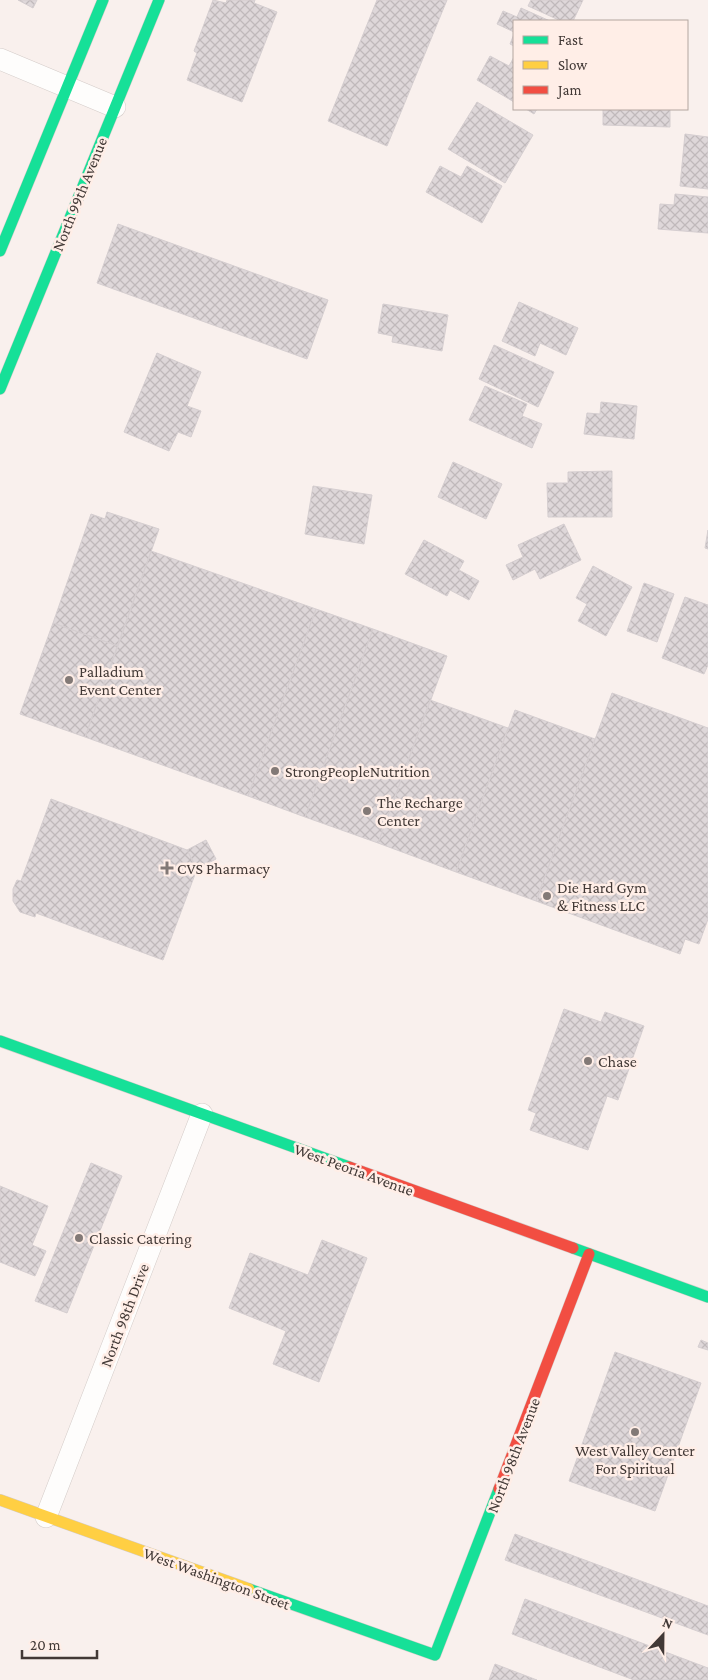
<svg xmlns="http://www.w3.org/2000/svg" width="708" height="1680" font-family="'Crimson Pro',serif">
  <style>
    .building { fill: url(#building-cross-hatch); stroke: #d5ced0 }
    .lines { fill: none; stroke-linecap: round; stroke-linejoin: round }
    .street-casing { stroke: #d4ccc9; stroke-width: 22 }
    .fast-casing { stroke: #d4ccc9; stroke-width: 12 }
    .slow-casing { stroke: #d4ccc9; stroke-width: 12 }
    .jam-casing { stroke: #d4ccc9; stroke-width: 12 }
    .street { stroke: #fefdfc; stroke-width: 21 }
    .fast { stroke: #16e098; stroke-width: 11 }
    .slow { stroke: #ffcf43; stroke-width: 11 }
    .jam { stroke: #f24e42; stroke-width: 11 }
    .poi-dot { fill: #827976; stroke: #ffeee7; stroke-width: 2 }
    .labels { text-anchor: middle; stroke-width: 5; stroke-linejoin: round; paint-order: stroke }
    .street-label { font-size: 16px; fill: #423936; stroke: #ffeee7 }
    .poi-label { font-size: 16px; fill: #423936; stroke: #ffeee7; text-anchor: start }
  </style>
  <defs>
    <pattern id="building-cross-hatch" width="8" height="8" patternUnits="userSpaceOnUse" patternTransform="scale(1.25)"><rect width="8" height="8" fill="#ded7d9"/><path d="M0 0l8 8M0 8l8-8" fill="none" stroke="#c0b9bb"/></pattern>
  </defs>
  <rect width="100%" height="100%" fill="#f9f0ed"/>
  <!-- building -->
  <path class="building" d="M18 0H37L33 8Z
    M213 0 226 3 227 0H255L254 3 277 12 242 102 187 80 197 53 194 51Z
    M377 0H447L387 146 328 121Z
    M531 0H583L573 21H561L528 6Z
    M521 8 550 21H514V32L497 24 503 11 517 17Z
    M514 34V46L510 44Z
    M490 56 509 66 514 57V102L477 80Z
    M477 102 533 135 505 183 448 149Z
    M526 109H537L534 114Z
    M603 109H670V127L603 125Z
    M685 134 708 137V189L680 186Z
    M440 166 461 177 467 166 502 186 482 223 426 192Z
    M675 194 708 197V233L658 229 660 204 674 205Z
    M118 224 328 300 307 359 97 283Z
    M519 302 578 328 566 355 540 343 535 356 502 341Z
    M383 304 448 315 442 351 392 342 393 336 378 333Z
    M494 345 554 372 538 407 479 379Z
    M157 353 201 372 187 406 201 411 191 437 178 432 169 451 124 432Z
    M485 386 527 404 522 416 542 424 532 448 469 420Z
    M601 402 637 406 634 439 584 434 587 413 600 414Z
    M453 462 502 484 486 519 438 497Z
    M612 471V517H548L547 483H568V472Z
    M313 486 372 495 364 544 305 534Z
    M107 512 159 529 118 646 53 623 91 514 105 519Z
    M564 524 581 560 540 579 535 569 513 580 506 565 523 557 518 545Z
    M708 530V549L705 548Z
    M424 540 464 561 459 570 479 581 469 600 450 590 447 596 405 574Z
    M151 551 316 609 248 796 85 737Z
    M593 566 632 587 606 636 578 621 587 604 576 598Z
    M644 583 674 594 657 642 627 631Z
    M685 597 708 605V665L704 674 662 658Z
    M316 609 373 629 305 817 248 796Z
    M53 623 118 646 85 737 20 714Z
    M373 629 447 656 378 843 305 817Z
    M612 693 708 728V919L699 944 685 939 680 954 536 901Z
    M430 700 508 728 456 872 378 843Z
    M515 710 595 739 536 901 456 872Z
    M51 799 187 850 197 869 163 960 36 913 35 917 20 912 13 901V889L17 880 21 881Z
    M206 840 216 859 197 869 187 850Z
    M564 1009 601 1022 605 1012 644 1026 618 1100 607 1096 588 1150 530 1130 536 1113 528 1110Z
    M91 1163 122 1176 67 1313 35 1301Z
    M0 1186 48 1206 32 1245 46 1251 35 1276 0 1262Z
    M322 1240 367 1258 319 1382 273 1364 286 1331 229 1308 250 1253 308 1275Z
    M701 1340 708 1343V1350L698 1347Z
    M615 1352 701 1383 655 1511 569 1481Z
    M515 1534 708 1606V1635L505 1560Z
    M525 1599 708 1668V1680H634L512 1634Z
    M495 1664 537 1680H489Z"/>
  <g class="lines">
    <defs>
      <path id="street" d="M0 59 115 107
        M46 1517 202 1114"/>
      <path id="fast" d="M0 251 103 0
        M0 389 159 0
        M0 1041 349 1167
        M573 1248 708 1297
        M249 1589 435 1655 499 1489"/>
      <path id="slow" d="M0 1500 249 1589"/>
      <path id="jam" d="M349 1167 573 1248
        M499 1489 589 1254"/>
    </defs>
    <!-- street casing -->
    <use href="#street" class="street-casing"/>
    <!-- fast casing -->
    <use href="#fast" class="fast-casing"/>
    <!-- slow casing -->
    <use href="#slow" class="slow-casing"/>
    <!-- jam casing -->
    <use href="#jam" class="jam-casing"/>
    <!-- street -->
    <use href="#street" class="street"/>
    <!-- fast -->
    <use href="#fast" class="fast"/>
    <!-- slow -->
    <use href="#slow" class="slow"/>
    <!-- jam -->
    <use href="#jam" class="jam"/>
  </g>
  <!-- markers -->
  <g class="poi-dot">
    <circle cx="69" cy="680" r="5"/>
    <circle cx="275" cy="771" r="5"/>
    <circle cx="367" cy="811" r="5"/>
    <path d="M164.5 860.5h5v5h5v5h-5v5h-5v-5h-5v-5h5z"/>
    <circle cx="547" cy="896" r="5"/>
    <circle cx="588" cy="1061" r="5"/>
    <circle cx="79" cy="1238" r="5"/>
    <circle cx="635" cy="1432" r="5"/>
  </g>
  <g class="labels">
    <!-- street labels -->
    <g class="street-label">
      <text transform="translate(79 194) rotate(-68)" y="6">North 99th Avenue</text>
      <text transform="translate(354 1169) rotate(20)" y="6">West Peoria Avenue</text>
      <text transform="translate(124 1315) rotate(-69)" y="6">North 98th Drive</text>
      <text transform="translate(513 1455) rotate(-69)" y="6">North 98th Avenue</text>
      <text transform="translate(217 1578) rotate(20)" y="6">West Washington Street</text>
    </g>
    <!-- poi labels -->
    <g class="poi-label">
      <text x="79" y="677">Palladium<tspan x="79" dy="18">Event Center</tspan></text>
      <text x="285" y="777">StrongPeopleNutrition</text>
      <text x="377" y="808">The Recharge<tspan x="377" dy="18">Center</tspan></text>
      <text x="177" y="874">CVS Pharmacy</text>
      <text x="557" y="893">Die Hard Gym<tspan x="557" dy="18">&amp; Fitness LLC</tspan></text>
      <text x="598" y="1067">Chase</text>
      <text x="89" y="1244">Classic Catering</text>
      <text x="635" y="1456" text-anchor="middle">West Valley Center<tspan x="635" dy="18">For Spiritual</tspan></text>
    </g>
  </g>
  <!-- legend -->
  <rect x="513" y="20" width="175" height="90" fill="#ffeee7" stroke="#b3a6a0"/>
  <rect x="523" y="36" width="25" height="8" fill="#16e098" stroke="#b3a6a0"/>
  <text x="558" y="45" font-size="15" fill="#423936">Fast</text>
  <rect x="523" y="61" width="25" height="8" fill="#ffcf43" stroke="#b3a6a0"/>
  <text x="558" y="70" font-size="15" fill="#423936">Slow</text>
  <rect x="523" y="86" width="25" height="8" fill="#f24e42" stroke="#b3a6a0"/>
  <text x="558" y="95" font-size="15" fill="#423936">Jam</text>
  <!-- north arrow -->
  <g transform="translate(663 1635) rotate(22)" stroke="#ffeee7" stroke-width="4" paint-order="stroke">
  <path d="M0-4L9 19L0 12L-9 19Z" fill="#423936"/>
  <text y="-8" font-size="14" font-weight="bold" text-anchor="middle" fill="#423936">N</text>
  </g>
  <!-- scale -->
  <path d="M22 1650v8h75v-8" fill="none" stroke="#423936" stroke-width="2.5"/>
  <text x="30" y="1650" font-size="15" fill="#423936" stroke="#ffeee7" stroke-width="4" paint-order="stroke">20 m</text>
</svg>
